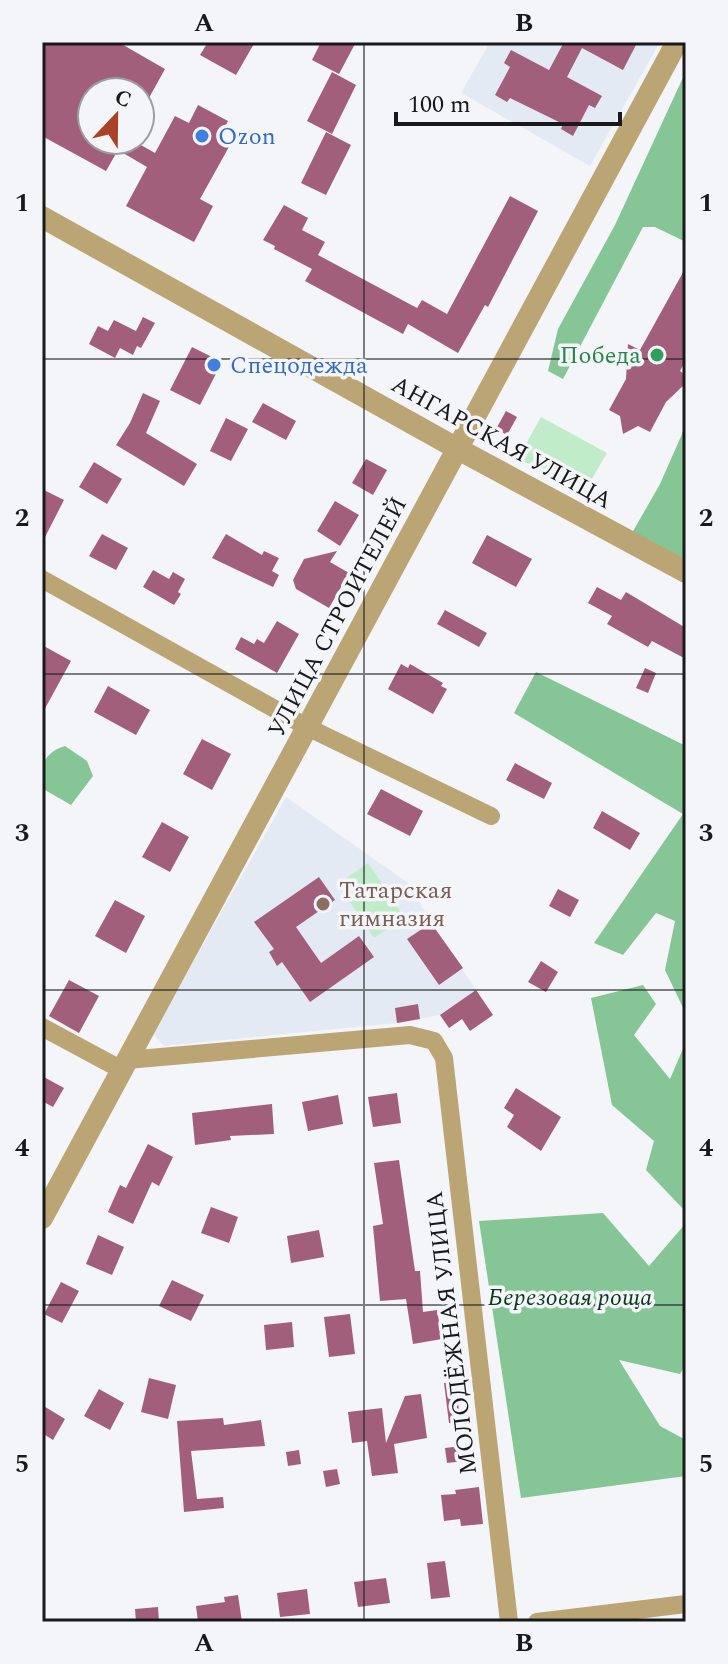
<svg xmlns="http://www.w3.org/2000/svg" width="728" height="1664" font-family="Spectral,serif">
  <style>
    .built { fill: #e3eaf3 }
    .green { fill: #c0ecc9 }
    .forest { fill: #86c595 }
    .building { fill: #a25f7c }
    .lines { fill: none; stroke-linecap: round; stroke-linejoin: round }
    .minor { stroke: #bca575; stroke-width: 18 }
    .tertiary { stroke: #bca575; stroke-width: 22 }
    .grid { fill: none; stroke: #18191a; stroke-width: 2; stroke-opacity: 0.55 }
    .shop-dot { fill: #3f7fe0; stroke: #f4f5f8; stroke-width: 3 }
    .leisure-dot { fill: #2e9e5b; stroke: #f4f5f8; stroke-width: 3 }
    .education-dot { fill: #8d6e63; stroke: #f4f5f8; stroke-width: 3 }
    .labels { text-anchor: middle; stroke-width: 7; stroke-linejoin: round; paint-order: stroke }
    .shop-label { font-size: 24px; fill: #366cbe; stroke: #f4f5f8; text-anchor: start }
    .leisure-label { font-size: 24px; fill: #27864d; stroke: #f4f5f8; text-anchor: end }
    .street-label { font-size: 24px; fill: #18191a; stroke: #f4f5f8 }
    .education-label { font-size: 24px; fill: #785e54; stroke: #f4f5f8; text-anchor: start }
    .park-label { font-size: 24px; font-style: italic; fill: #093a1b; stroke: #f4f5f8 }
    .neatline { fill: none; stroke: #18191a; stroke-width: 3 }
    .grid-label { font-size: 26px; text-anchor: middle; font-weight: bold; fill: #18191a }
  </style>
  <rect width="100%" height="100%" fill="#f4f5f8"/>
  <!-- built -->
  <path class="built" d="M490 42H660L590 166 461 93Z
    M286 797 411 885 431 923 493 1015 470 1031 462 1019 449 1028 440 1015 397 1023 164 1046 153 1034Z"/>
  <!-- green -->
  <path class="green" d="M541 417 607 453 583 494 518 458Z
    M368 863 404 917 374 938 338 884Z"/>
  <!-- forest -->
  <path class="forest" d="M686 71V242L655 227H643L563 379 548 371 558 329 615 225Z
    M686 425V562L632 533 660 484Z
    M536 672 686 746V1014L665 970 675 921 656 913 623 955 594 943 683 814 514 713Z
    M65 746 87 761 93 776 71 805 45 790 42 805C42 779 35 755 65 746Z
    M643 985 656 1004 634 1035 670 1079 686 1042V1212L646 1170 654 1141 612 1105 591 998Z
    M603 1213 649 1266 686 1223V1364L680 1374 619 1360 660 1426 686 1440V1476L521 1498 479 1221Z"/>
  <!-- building -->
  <path class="building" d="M42 42H118L165 69 140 114V92H92V140H132L155 153 175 116 189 123 198 105 228 121 219 139 230 145 200 199 213 206 194 242 126 206 147 167 118 150 106 171 42 136Z
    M208 42H255L236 75 200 55Z
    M321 42H356L339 74 312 60Z
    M564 42H630L636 45 623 70 582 48 567 77 602 96 595 108 589 105 573 136 561 129 563 124 510 98 507 102 495 95 510 67 504 63 511 50 549 70Z
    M332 72 356 85 332 134 307 121Z
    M326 132 351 145 326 195 301 183Z
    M510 196 538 211 488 307 485 305 458 353 408 324 403 334 305 281 312 269 274 249 275 246 263 240 284 205 308 218 302 230 325 242 318 255 417 308 422 300 447 314Z
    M686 267V360L680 371 686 375V383L666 402 650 432 638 426 623 434 620 416 609 410 626 379 628 344 640 350Z
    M143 317 155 323 141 348 137 346 133 355 120 348 115 358 89 344 98 326 108 331 114 320 136 331Z
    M192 347 222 362 200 405 170 390Z
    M143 393 160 401 146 433 197 464 184 486 116 445 130 423Z
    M263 403 296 421 286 440 252 422Z
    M506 411 517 417 507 435 496 429Z
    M226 418 248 429 231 461 210 451Z
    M366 459 387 470 373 495 352 483Z
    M94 462 122 479 107 504 79 487Z
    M42 489 64 500 42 543Z
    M335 501 359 515 340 546 317 531Z
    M102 534 128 548 116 570 89 556Z
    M226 534 262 555 264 551 279 558 272 571 279 575 273 587 212 558Z
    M487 535 532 559 516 587 472 563Z
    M337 551 330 562 349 573 329 608 296 589 293 580 304 559Z
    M153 570 169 579 173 572 185 579 178 592 181 594 174 605 143 587Z
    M597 587 621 600 626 592 686 628V659L652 641 648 647 607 624 612 616 588 603Z
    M445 610 487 633 479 647 437 624Z
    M277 621 299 634 277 673 235 649 241 637 254 644 257 639 264 643Z
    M42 645 71 661 42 714Z
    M401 664 408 668 410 664 443 683 441 686 447 689 433 714 388 689Z
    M645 668 656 673 648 693 636 688Z
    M108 686 150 710 136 735 94 712Z
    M202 739 231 754 212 790 183 774Z
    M515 763 552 783 544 799 506 780Z
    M381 789 423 811 410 836 367 814Z
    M602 811 640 833 630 850 593 828Z
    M162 822 189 837 170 872 142 857Z
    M319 877 335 900 296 927 321 963 359 936 374 957 310 1002 282 962 277 966 269 952 274 949 254 922Z
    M558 889 579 900 570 917 549 906Z
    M115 900 145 916 126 953 95 936Z
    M431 923 463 968 439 985 407 939Z
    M541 961 558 972 546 992 528 982Z
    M69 980 99 996 79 1033 49 1016Z
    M476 990 493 1015 470 1031 462 1019 449 1028 440 1015Z
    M418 1004 420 1019 397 1023 395 1008Z
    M42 1076 64 1088 53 1107 42 1101Z
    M516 1088 561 1117 541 1151 507 1127 514 1115 504 1108Z
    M397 1093 401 1123 373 1127 368 1097Z
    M338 1095 343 1124 308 1131 302 1102Z
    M272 1104 274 1134 230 1136 231 1140 195 1145 192 1113Z
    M148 1144 173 1157 159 1186 152 1182 133 1224 108 1212 120 1185 126 1188Z
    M399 1160 415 1271H420L423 1312 437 1310 442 1339 413 1344 406 1299 380 1301 373 1226 383 1224 374 1163Z
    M211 1207 238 1217 229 1243 201 1233Z
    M319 1230 324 1257 291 1263 287 1236Z
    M98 1235 124 1247 112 1275 86 1264Z
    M172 1280 204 1295 191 1321 159 1306Z
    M61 1282 79 1291 62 1323 44 1314Z
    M350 1314 355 1354 329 1357 324 1317Z
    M292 1322 294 1347 266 1350 264 1325Z
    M149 1378 176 1385 168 1419 141 1412Z
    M456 1382 460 1421 449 1423 444 1383Z
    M99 1389 124 1403 110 1430 84 1416Z
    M421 1394 427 1438 394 1444 398 1473 372 1476 367 1441 352 1443 348 1412 382 1408 386 1443 405 1396Z
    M42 1405 65 1419 53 1440 42 1433Z
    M223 1418 224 1425 261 1420 265 1446 191 1451 197 1499 223 1497 224 1508 184 1512 177 1421Z
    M462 1446 464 1461 447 1463 445 1448Z
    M299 1450 301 1464 288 1466 286 1452Z
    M337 1469 340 1484 326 1487 323 1471Z
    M479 1487 483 1524 461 1526 460 1519 444 1521 441 1495 456 1494 455 1490Z
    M445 1561 450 1597 431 1599 427 1563Z
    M386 1578 390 1603 358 1607 354 1582Z
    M307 1589 310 1614 280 1617 277 1593Z
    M238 1595 242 1622H198L196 1606 225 1602 224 1597Z
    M158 1607 159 1622H136L135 1609Z"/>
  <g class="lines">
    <!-- minor -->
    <path class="minor" d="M42 579 307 727 491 816
      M42 1027 122 1070
      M127 1060 410 1035 434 1041 444 1058 509 1622
      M537 1622 686 1604"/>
    <!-- tertiary -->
    <path class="tertiary" d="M42 217 458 449 686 572
      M42 1218 677 42"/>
  </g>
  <!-- grid -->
  <path class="grid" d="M364 42V1622M42 359H686M42 674H686M42 990H686M42 1305H686"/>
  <!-- markers -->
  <g class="shop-dot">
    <circle cx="202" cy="136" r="8"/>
    <circle cx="214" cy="365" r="8"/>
  </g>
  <circle class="leisure-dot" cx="657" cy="355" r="8"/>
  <circle class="education-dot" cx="323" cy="904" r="8"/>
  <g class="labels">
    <!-- shop labels -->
    <g class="shop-label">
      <text x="218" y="144">Ozon</text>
      <text x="230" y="373">Спецодежда</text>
    </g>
    <!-- leisure labels -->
    <g class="leisure-label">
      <text x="641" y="363">Победа</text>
    </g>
    <!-- street labels -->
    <g class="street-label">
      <text transform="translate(502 442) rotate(29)" y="8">АНГАРСКАЯ УЛИЦА</text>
      <text transform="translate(337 617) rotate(-62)" y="8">УЛИЦА СТРОИТЕЛЕЙ</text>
      <text transform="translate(451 1333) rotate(-97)" y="8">МОЛОДЁЖНАЯ УЛИЦА</text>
    </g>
    <!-- education labels -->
    <g class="education-label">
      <text x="339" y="898">Татарская<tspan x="339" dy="28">гимназия</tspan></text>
    </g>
    <!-- park labels -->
    <g class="park-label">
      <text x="570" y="1305">Березовая роща</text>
    </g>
  </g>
  <!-- border -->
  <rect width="728" height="1664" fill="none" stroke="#f4f5f8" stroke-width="88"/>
  <!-- north arrow -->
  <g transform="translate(116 116) rotate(22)"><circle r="38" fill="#f4f5f8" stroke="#9c9d9f" stroke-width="2"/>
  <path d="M0-6L14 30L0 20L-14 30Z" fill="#aa4226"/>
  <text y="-12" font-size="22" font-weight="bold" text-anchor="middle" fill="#18191a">С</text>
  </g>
  <!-- scale -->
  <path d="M396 112v12h224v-12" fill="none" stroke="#18191a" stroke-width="4"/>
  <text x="408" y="112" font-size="24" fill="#18191a" stroke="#f4f5f8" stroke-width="6" paint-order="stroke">100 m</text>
  <rect x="44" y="44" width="640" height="1576" class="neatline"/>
  <g class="grid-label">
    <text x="204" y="31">A</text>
    <text x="524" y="31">B</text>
    <text x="22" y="211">1</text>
    <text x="706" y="211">1</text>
    <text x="22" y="526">2</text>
    <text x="706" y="526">2</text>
    <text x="22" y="841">3</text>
    <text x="706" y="841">3</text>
    <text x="22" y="1156">4</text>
    <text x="706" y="1156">4</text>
    <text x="22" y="1472">5</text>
    <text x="706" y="1472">5</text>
    <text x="204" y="1651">A</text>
    <text x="524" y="1651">B</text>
  </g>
</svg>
